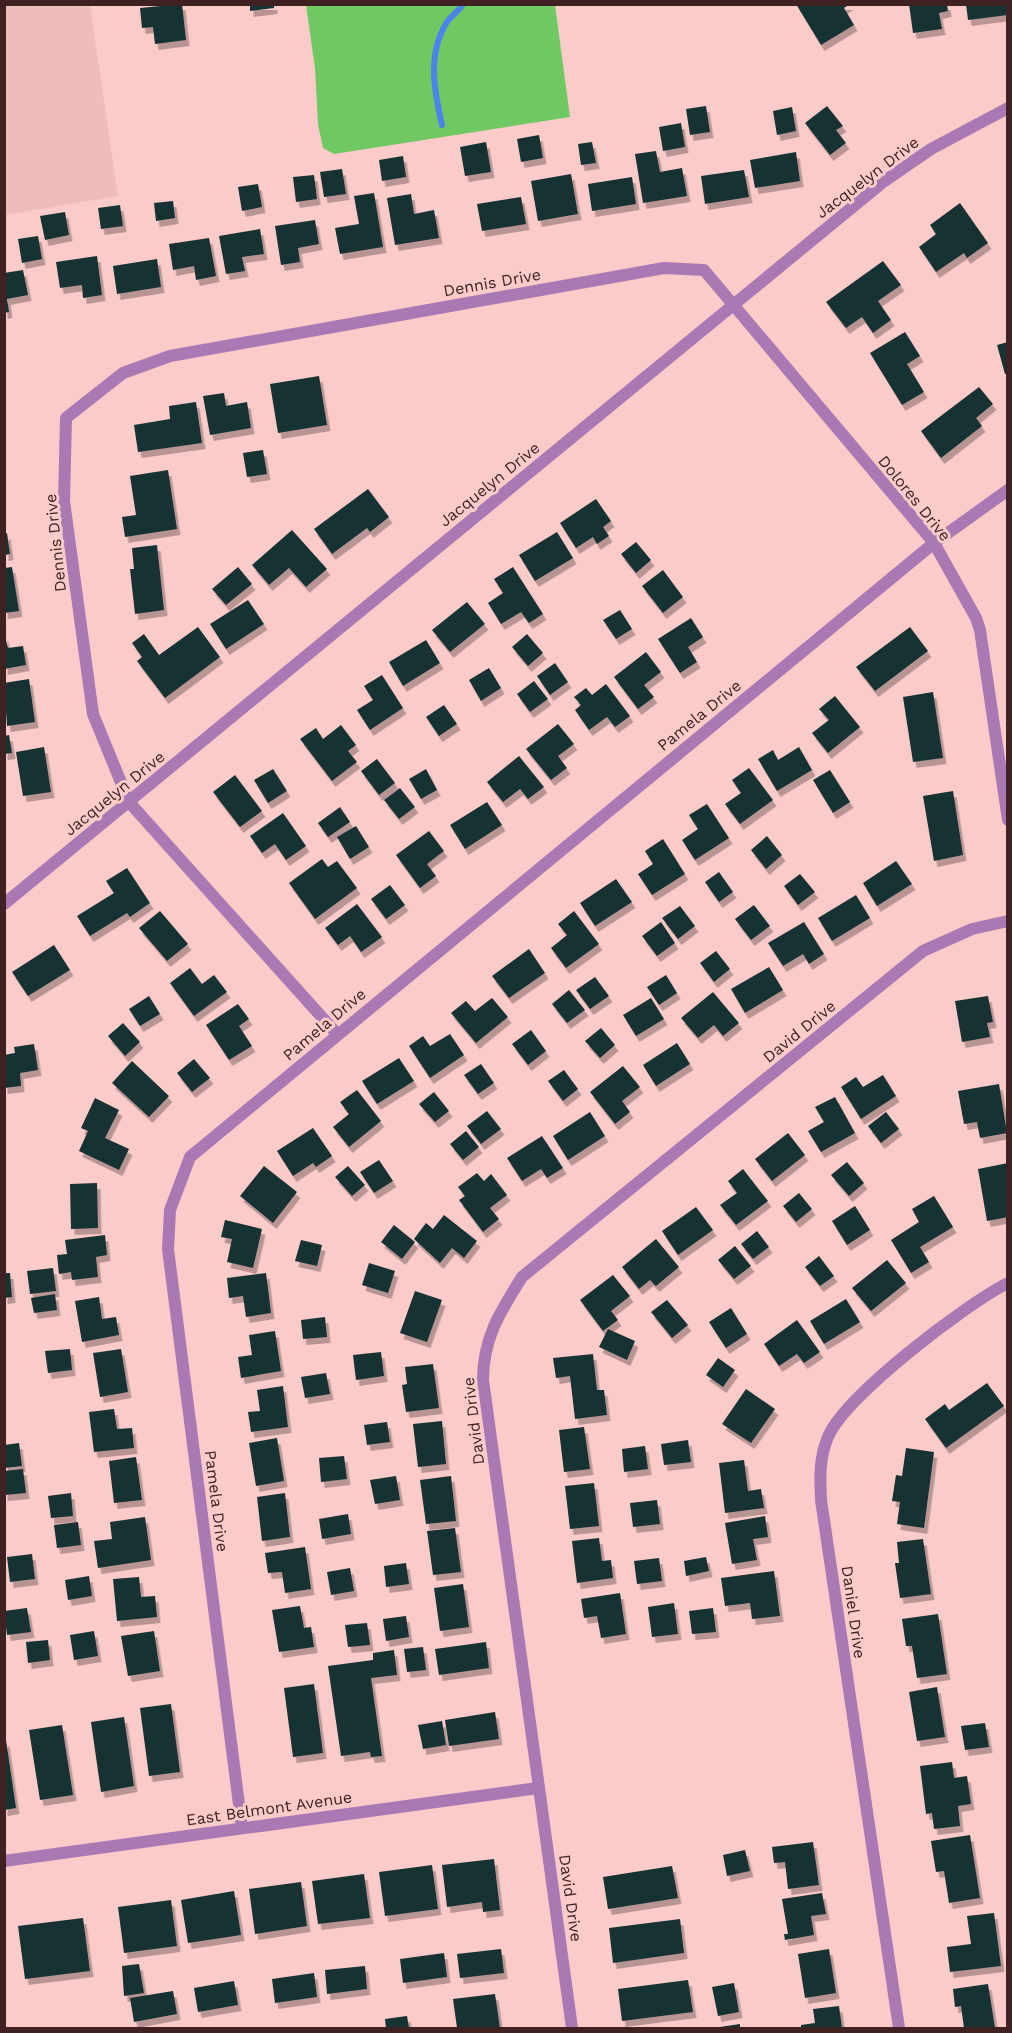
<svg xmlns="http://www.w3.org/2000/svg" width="1012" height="2033" font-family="'Work Sans',sans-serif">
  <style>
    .built { fill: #f0bcba }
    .green { fill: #6fc862 }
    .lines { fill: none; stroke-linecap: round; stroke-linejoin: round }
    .stream { stroke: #4b84ec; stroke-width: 6 }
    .building { fill: #163133; filter: url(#shadow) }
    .street { stroke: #aa78b3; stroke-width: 12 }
    .labels { text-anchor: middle; stroke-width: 6; stroke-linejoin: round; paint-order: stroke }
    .street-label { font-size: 16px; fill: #3e2120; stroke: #fbcbc9 }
  </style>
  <defs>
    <filter id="shadow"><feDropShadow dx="3.5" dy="6" stdDeviation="0" flood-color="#0004"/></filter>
  </defs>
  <rect width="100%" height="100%" fill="#fbcbc9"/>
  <!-- built -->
  <path class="built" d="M5 4 90 5 118 196 5 215Z"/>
  <!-- green -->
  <path class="green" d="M306 5H555L570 117 334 154 323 148 318 124 315 68Z"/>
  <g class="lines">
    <!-- stream -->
    <path class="stream" d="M442 125C434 90 427 54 447 22 451 16 459 11 463 4"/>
  </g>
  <!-- building -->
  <path class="building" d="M182 4 186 40 155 44 153 27 142 28 140 8Z
    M250 4H274V8L250 11Z
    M796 4H850L844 8 854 25 821 45Z
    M909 4H947L948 11 939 13 942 29 913 33Z
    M966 4H1008V15L968 20Z
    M706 106 710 132 690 135 686 109Z
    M827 106 843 126 836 130 846 143 830 155 805 123Z
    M792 107 796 131 777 135 773 111Z
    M681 123 685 147 663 151 659 127Z
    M539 135 543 158 521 162 517 139Z
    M486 142 491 172 465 176 460 147Z
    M592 142 596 163 581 165 578 144Z
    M656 151 660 172 682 168 687 196 643 203 635 154Z
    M796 152 800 181 755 188 750 160Z
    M403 156 406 177 382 181 379 160Z
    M342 169 346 194 324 197 320 172Z
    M744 170 749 197 705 204 701 176Z
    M571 174 578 214 538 221 531 181Z
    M314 175 317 199 296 202 293 177Z
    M632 177 636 204 592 211 588 184Z
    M258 184 262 207 242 211 238 187Z
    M374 193 383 247 340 254 335 228 359 224 354 196Z
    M411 194 414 214 434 210 439 238 395 245 387 198Z
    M521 197 526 224 482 231 477 204Z
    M173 201 175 218 156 221 154 203Z
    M960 203 988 243 967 258 964 253 936 272 919 247 936 234 930 225Z
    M120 205 123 226 101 229 98 208Z
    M65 212 69 235 45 240 40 216Z
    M315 220 319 244 298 248 300 262 281 265 275 226Z
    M260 229 264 254 242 257 245 271 226 274 219 236Z
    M38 236 42 259 22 263 18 239Z
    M209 238 216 276 196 280 194 266 173 270 169 244Z
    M97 256 102 295 83 298 82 285 60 288 56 262Z
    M157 259 161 287 117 294 113 266Z
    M883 261 901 285 878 301 891 320 873 333 862 317 846 328 826 302Z
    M23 270 28 295 7 299 9 312 4 313V273Z
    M905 332 920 356 907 364 924 392 902 405 870 353Z
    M1008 342V374H1005L997 345Z
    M319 376 327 425 278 433 270 384Z
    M979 387 993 404 976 418 982 426 941 458 921 431Z
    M224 393 226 406 247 402 251 428 210 435 203 396Z
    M196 402 202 443 138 452 134 425 170 419 169 406Z
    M263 450 267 474 247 477 243 453Z
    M168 470 177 529 125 537 122 517 136 515 130 476Z
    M368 489 389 517 370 532 367 528 332 554 314 529Z
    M596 499 611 521 603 527 609 536 597 544 593 537 576 548 560 523Z
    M292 530 327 569 306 587 289 568 269 585 252 565Z
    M557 532 573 558 535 581 519 555Z
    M7 533 10 554 5 555V534Z
    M636 542 651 560 636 573 621 554Z
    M157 545 164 610 135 614 130 569H134L132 548Z
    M12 567 19 611 4 613V568Z
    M238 567 252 584 226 605 212 589Z
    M513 567 543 614 529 623 521 612 501 624 488 603 503 593 494 579Z
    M663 570 683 597 663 613 642 586Z
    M248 600 264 624 226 649 210 624Z
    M467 602 485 624 450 652 432 630Z
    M620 610 632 629 616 639 603 620Z
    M691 618 703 637 688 647 697 662 680 673 658 639Z
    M198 627 220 657 165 698 137 661 142 657 132 643 144 634 159 655Z
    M910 627 928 651 875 691 856 667Z
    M4 633 8 648 23 646 26 665 4 669Z
    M527 634 543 653 528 666 512 647Z
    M426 640 440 663 403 686 389 662Z
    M646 652 661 672 644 685 654 697 638 709 614 677Z
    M555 663 568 682 550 695 537 676Z
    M489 668 501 688 481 701 469 680Z
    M382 675 403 708 370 730 357 710 373 700 364 686Z
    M29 679 35 722 7 726 4 683Z
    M534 681 548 699 530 712 517 694Z
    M606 684 630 716 615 727 607 717 589 730 575 710 581 705 574 697 586 688 592 695Z
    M933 692 943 758 913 762 903 697Z
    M835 696 860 727 828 753 812 733 829 720 819 709Z
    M444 705 457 724 439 736 426 717Z
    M558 724 574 744 558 756 567 768 551 780 526 749Z
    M341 725 356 745 348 751 357 762 332 781 300 739 316 728 323 739Z
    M9 735 12 753 4 754V736Z
    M44 747 51 792 23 796 16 752Z
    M799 747 812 770 777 791 758 759 773 750 778 760Z
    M519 756 544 787 528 799 520 789 503 802 487 782Z
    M377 759 395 783 379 795 361 771Z
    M749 768 773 800 740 824 725 804 741 793 732 780Z
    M273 769 287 791 268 803 254 780Z
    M426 769 437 790 421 799 409 779Z
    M830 770 850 802 833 813 813 780Z
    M235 775 262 811 240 827 213 792Z
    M400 788 415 807 399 819 384 800Z
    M953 791 963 855 934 861 923 796Z
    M487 802 502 825 465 849 450 825Z
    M707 804 729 838 695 860 682 840 698 829 689 815Z
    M340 807 350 822 328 837 318 823Z
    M283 813 306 846 286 860 275 844 262 853 250 836Z
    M356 826 369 847 350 859 337 837Z
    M429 831 444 851 427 864 436 876 420 888 396 855Z
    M767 836 782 855 766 869 751 850Z
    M663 839 685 874 652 895 638 874 653 864 645 851Z
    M322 859 328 867 337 861 357 888 315 919 289 883Z
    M896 861 912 884 877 906 863 883Z
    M127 868 150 903 130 917 127 913 90 936 77 916 114 893 106 881Z
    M719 872 733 892 719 902 705 882Z
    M800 874 815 892 798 905 784 886Z
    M616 879 632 902 595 926 580 903Z
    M390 885 405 905 386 919 371 899Z
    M856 895 870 918 832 941 818 918Z
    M357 904 382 937 361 952 350 936 338 945 325 928Z
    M754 905 770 926 751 940 735 919Z
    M680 906 695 926 678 939 662 918Z
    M160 911 188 944 167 961 139 928Z
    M574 911 599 944 566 968 551 948 567 935 558 924Z
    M661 922 675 943 657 956 642 936Z
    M804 922 824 954 809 964 803 954 783 966 768 943Z
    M54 945 70 970 28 996 12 972Z
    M529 949 545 973 509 998 492 976Z
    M716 951 730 969 714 982 700 963Z
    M769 967 783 990 745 1013 731 989Z
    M190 968 202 984 214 975 227 992 194 1016 170 983Z
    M666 975 677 993 659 1005 647 987Z
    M595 977 609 996 590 1009 576 990Z
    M569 990 585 1010 567 1023 552 1004Z
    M713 992 739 1023 723 1036 714 1025 698 1038 681 1018Z
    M149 996 160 1014 140 1026 129 1009Z
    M988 996 993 1022 987 1023 990 1037 962 1042 955 1001Z
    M492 998 508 1017 476 1043 451 1013 466 1001 475 1011Z
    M651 998 664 1019 636 1036 623 1015Z
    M238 1004 249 1019 239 1026 252 1046 229 1060 206 1025Z
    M123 1023 140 1042 125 1056 108 1036Z
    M601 1028 615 1045 600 1058 585 1041Z
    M531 1030 546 1051 528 1065 512 1044Z
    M450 1034 464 1055 430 1078 409 1046 423 1036 430 1046Z
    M677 1043 690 1064 656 1086 643 1065Z
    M34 1044 38 1070 20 1073 21 1086 4 1088V1055L15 1053 14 1047Z
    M399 1058 414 1081 377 1104 362 1081Z
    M194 1059 210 1078 192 1092 177 1073Z
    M132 1061 169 1096 149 1117 112 1083Z
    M481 1064 494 1083 478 1094 464 1075Z
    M623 1066 640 1087 622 1101 630 1112 615 1124 590 1092Z
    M564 1070 578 1089 563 1101 548 1081Z
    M883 1075 896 1096 861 1119 841 1087 856 1077 863 1087Z
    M999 1084 1007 1133 980 1138 977 1122 964 1124 958 1091Z
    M357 1090 381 1121 349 1147 333 1127 349 1114 340 1102Z
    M434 1092 449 1111 435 1122 419 1104Z
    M835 1097 855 1133 821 1152 808 1131 824 1122 815 1107Z
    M95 1098 119 1110 105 1138 129 1149 119 1170 79 1151 88 1131 81 1128Z
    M487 1111 501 1129 481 1144 467 1126Z
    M590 1112 605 1136 568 1160 553 1136Z
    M886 1112 899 1129 881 1143 868 1126Z
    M313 1128 332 1156 316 1167 313 1163 293 1176 277 1151Z
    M466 1131 479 1147 463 1160 450 1144Z
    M788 1133 805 1155 772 1181 755 1159Z
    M542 1136 563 1168 547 1178 541 1169 522 1181 507 1158Z
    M379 1160 393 1181 374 1193 360 1172Z
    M847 1162 864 1183 849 1196 831 1175Z
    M1008 1163V1217L987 1221 978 1169Z
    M264 1166 297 1192 273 1223 240 1196Z
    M348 1166 365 1185 352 1196 335 1177Z
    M743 1169 768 1201 736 1225 720 1205 737 1193 728 1181Z
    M477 1173 484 1181 491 1174 507 1195 490 1208 499 1219 483 1232 459 1200 465 1196 458 1187Z
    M97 1183 98 1228 71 1229 70 1184Z
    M799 1193 812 1209 796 1222 783 1206Z
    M934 1196 953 1227 920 1247 929 1262 911 1273 891 1240 919 1222 912 1209Z
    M855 1206 870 1230 847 1245 832 1221Z
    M696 1207 713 1230 678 1255 662 1231Z
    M444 1215 477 1241 464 1258 452 1248 440 1263 414 1239 426 1223 433 1229Z
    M225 1220 262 1229 253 1268 227 1262 232 1239 221 1237Z
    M394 1225 415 1242 402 1259 381 1242Z
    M757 1231 769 1247 753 1259 741 1244Z
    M105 1235 107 1255 96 1257 98 1277 72 1280 71 1272 59 1274 57 1255 67 1254 65 1240Z
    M656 1239 679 1267 656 1286 650 1280 639 1289 622 1267Z
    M301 1240 322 1245 317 1266 295 1261Z
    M735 1246 751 1266 734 1279 718 1260Z
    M819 1256 834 1276 820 1286 805 1267Z
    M887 1260 906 1283 871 1311 852 1288Z
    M369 1263 395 1271 388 1293 362 1285Z
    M53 1268 56 1291 30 1294 27 1271Z
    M4 1273H10L12 1297 4 1298Z
    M266 1273 271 1313 246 1317 243 1296 229 1298 227 1278Z
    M613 1275 630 1296 611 1311 618 1320 603 1331 580 1300Z
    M415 1291 442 1300 427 1342 400 1333Z
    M55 1294 57 1310 34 1313 31 1298Z
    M99 1297 102 1319 116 1317 119 1335 82 1342 75 1301Z
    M846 1299 860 1322 824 1344 810 1321Z
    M667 1300 688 1325 672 1338 651 1312Z
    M731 1308 747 1334 726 1348 709 1322Z
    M325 1317 327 1337 303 1339 301 1320Z
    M797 1320 820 1352 804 1363 797 1354 779 1366 764 1344Z
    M608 1329 635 1341 627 1360 599 1347Z
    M275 1331 281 1371 241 1378 238 1357 252 1355 249 1335Z
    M70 1349 72 1370 48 1373 45 1351Z
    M121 1349 128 1392 100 1397 93 1353Z
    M381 1352 384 1376 356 1380 353 1355Z
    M593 1354 597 1390H604L607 1415 575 1419 570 1376 556 1378 553 1358Z
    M718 1358 735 1370 723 1387 706 1375Z
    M433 1364 439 1408 406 1412 402 1385 407 1384 405 1367Z
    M326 1373 330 1394 305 1398 301 1377Z
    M987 1383 1004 1406 946 1448 925 1419 945 1404 949 1410Z
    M283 1386 288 1427 251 1432 248 1412 260 1411 257 1390Z
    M746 1389 775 1409 751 1443 722 1424Z
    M114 1409 117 1429 132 1428 134 1448 94 1452 89 1412Z
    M442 1421 446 1464 418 1467 413 1424Z
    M387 1422 390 1442 367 1445 364 1425Z
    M584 1427 590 1469 564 1472 559 1430Z
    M277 1438 284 1481 256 1486 249 1443Z
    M688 1440 691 1462 664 1465 661 1444Z
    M19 1443 22 1466 4 1468V1445Z
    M645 1446 648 1469 624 1472 622 1449Z
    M906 1448 934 1452 924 1528 897 1524 900 1502 892 1501 896 1475 902 1476Z
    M344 1456 347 1479 321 1482 319 1458Z
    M136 1457 142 1500 114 1503 109 1461Z
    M744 1460 748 1491 761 1489 764 1508 725 1513 719 1463Z
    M23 1469 26 1493 4 1495V1471Z
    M396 1476 400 1500 375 1504 370 1480Z
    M451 1476 456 1521 426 1524 420 1480Z
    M594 1483 599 1526 570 1529 565 1486Z
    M71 1493 73 1516 51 1518 48 1496Z
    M285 1493 290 1537 262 1541 257 1497Z
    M657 1500 660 1524 633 1527 630 1503Z
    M348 1514 351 1534 322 1539 319 1519Z
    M765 1516 768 1537 753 1539 757 1560 732 1564 725 1523Z
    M145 1517 151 1560 98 1568 94 1541 112 1539 110 1522Z
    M78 1522 81 1545 57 1548 54 1525Z
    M455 1528 461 1572 433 1575 427 1531Z
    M599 1538 602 1561 611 1560 613 1578 577 1583 572 1541Z
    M923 1539 931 1594 900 1598 895 1563H899L897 1542Z
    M305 1547 311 1589 285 1593 282 1572 268 1573 265 1553Z
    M32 1554 35 1579 10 1582 7 1557Z
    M706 1557 709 1571 686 1576 684 1561Z
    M659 1558 662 1581 637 1584 634 1561Z
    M406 1563 409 1584 386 1587 384 1566Z
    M350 1568 354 1591 331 1595 327 1572Z
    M774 1571 780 1616 752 1619 750 1603 725 1606 721 1578Z
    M89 1576 92 1596 68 1600 65 1580Z
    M139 1577 141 1597 155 1596 157 1617 117 1621 113 1579Z
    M463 1584 469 1627 440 1631 434 1588Z
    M620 1593 626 1634 601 1638 597 1616 584 1618 581 1599Z
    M674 1603 678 1634 652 1637 648 1607Z
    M300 1606 304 1628 311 1627 314 1647 279 1652 272 1610Z
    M27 1608 31 1632 7 1635 4 1611Z
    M713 1608 716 1632 692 1634 689 1611Z
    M938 1614 947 1674 917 1678 912 1646H906L902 1619Z
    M406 1616 409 1637 386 1641 383 1619Z
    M367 1623 370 1645 348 1647 345 1625Z
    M94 1631 98 1656 74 1660 70 1635Z
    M154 1631 160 1671 128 1676 121 1636Z
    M48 1640 50 1660 28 1663 26 1642Z
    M486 1642 489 1668 439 1675 435 1649Z
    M423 1647 426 1670 407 1672 404 1649Z
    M394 1650 397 1675 371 1678 382 1756 371 1757 370 1752 341 1756 328 1666 373 1660V1653Z
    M314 1684 323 1753 293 1757 284 1688Z
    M937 1687 945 1737 917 1741 909 1692Z
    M171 1704 180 1772 149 1776 140 1708Z
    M495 1712 499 1739 449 1746 445 1720Z
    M124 1717 134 1786 101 1792 91 1722Z
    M442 1721 446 1745 423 1749 418 1725Z
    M985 1723 989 1747 965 1750 961 1726Z
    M62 1725 73 1795 40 1800 29 1730Z
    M6 1740 16 1808 4 1810V1741Z
    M952 1762 954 1778 967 1776 971 1804 958 1806 960 1826 934 1829 932 1813 926 1814 920 1766Z
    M970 1835 980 1898 949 1903 944 1871 936 1872 931 1841Z
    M813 1842 819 1885 788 1889 785 1862 774 1863 772 1847Z
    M745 1850 750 1871 727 1876 723 1855Z
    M494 1859 500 1910 483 1912 482 1902 447 1907 442 1865Z
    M432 1865 438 1909 385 1916 379 1872Z
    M672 1866 678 1898 608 1909 603 1877Z
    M364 1874 370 1918 318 1924 312 1881Z
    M301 1882 307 1926 255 1934 249 1889Z
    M234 1891 241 1935 188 1943 181 1900Z
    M822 1893 826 1914 811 1916 814 1935 785 1940 784 1934H788L782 1899Z
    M171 1900 177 1946 124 1953 118 1907Z
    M994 1913 1001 1966 950 1972 947 1947 971 1944 967 1916Z
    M83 1918 90 1971 25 1979 18 1926Z
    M680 1919 684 1953 613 1963 609 1928Z
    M501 1949 504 1973 460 1978 457 1954Z
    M829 1949 836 1993 805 1998 798 1954Z
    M444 1953 447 1977 403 1983 400 1959Z
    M139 1964 144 1993 124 1996 122 1966Z
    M365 1966 367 1989 327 1994 325 1970Z
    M314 1973 317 1997 275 2003 272 1979Z
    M688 1980 693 2012 622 2021 618 1989Z
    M234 1981 238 2005 198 2012 194 1988Z
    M734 1983 739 2012 718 2016 712 1987Z
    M988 1984 995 2028H964L961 2006 955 2007 953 1989Z
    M173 1991 177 2014 134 2022 130 1998Z
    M495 1994 500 2028H457L453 1999Z
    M839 2006 842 2028H801V2025L815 2023 813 2009Z
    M407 2016 409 2028H386L385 2019Z
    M740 2024V2028H720V2027Z"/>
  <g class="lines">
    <!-- street -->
    <path class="street" d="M4 904 883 182 931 149 1008 108
      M337 1034 129 802 93 714 64 501 66 418 123 373 170 356 664 268 704 270 934 543 976 618 980 630 1008 820
      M242 1828 168 1249 170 1210 190 1157 934 543 1008 490
      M4 1861 538 1788
      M572 2028 483 1380C483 1338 500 1312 522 1277L923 951 972 929 1008 921
      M899 2028 821 1500C820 1478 819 1458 828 1437 845 1396 966 1304 1008 1283"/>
  </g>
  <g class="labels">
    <!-- street labels -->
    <g class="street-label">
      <text transform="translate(867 177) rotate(-37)" y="6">Jacquelyn Drive</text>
      <text transform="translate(492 282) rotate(-10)" y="6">Dennis Drive</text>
      <text transform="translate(489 484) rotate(-39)" y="6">Jacquelyn Drive</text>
      <text transform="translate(915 498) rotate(51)" y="6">Dolores Drive</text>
      <text transform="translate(55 543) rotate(-96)" y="6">Dennis Drive</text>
      <text transform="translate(699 715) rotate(-39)" y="6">Pamela Drive</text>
      <text transform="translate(114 793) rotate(-39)" y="6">Jacquelyn Drive</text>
      <text transform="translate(324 1024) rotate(-40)" y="6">Pamela Drive</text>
      <text transform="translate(799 1031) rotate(-39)" y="6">David Drive</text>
      <text transform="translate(473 1421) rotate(-97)" y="6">David Drive</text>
      <text transform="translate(217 1501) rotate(83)" y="6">Pamela Drive</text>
      <text transform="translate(854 1612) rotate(82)" y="6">Daniel Drive</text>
      <text transform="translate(269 1808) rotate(-8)" y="6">East Belmont Avenue</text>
      <text transform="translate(571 1898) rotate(82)" y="6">David Drive</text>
    </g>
  </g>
  <!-- border -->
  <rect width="1012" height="2033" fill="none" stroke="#3e2120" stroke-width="12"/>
</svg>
